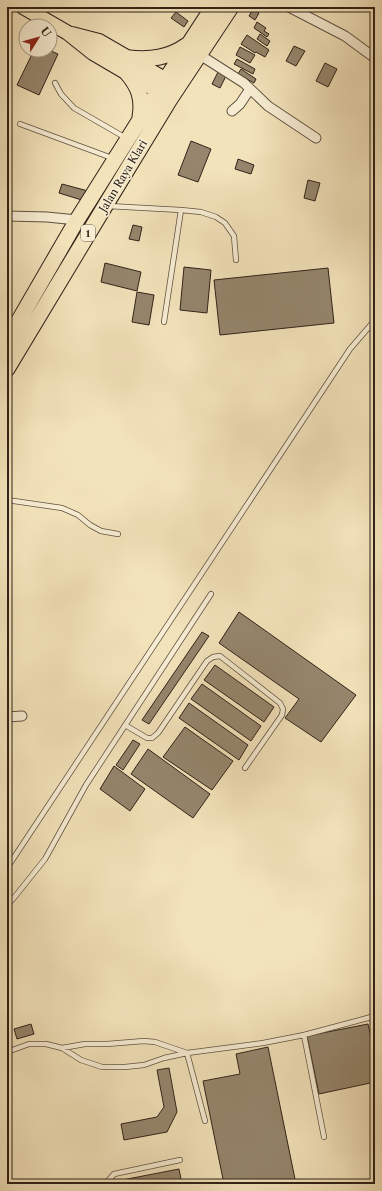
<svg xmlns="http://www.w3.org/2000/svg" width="382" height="1191" font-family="'Libre Caslon Text',serif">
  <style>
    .building { fill: #95866d; stroke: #2f2219 }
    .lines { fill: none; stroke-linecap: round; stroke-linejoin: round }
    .service-casing { stroke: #605242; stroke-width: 6 }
    .minor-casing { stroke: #605242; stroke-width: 11 }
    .primary-casing { stroke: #2f2219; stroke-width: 16 }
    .trunk-casing { stroke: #2f2219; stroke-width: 17 }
    .service { stroke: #f7edd3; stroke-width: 4.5 }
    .minor { stroke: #f7edd3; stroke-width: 9 }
    .primary { stroke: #f3e3bb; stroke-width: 14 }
    .trunk { stroke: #f3e3bb; stroke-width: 15 }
    .labels { text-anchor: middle; stroke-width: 3.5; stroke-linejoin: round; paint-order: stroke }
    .shield { fill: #f7edd3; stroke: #6b5f51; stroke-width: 1 }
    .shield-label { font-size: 10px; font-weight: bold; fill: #2f2219 }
    .street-label { font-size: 11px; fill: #2f2219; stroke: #f7edd3 }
  </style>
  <rect width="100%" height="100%" fill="#f3e3bb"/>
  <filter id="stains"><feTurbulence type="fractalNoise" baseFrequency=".005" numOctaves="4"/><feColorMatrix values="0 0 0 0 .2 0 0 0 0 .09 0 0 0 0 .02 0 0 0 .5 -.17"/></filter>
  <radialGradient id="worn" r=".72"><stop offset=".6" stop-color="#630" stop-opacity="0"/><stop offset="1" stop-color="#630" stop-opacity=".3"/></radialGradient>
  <!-- building -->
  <path class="building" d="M253 9 259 13 255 20 249 16Z
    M176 12 188 21 184 27 171 18Z
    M257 22 266 28 264 31 269 34 267 37 254 28Z
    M260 34 270 41 267 46 257 39Z
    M247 35 269 50 265 57 256 52 255 53 241 44Z
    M294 46 305 51 296 66 286 61Z
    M240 47 255 55 250 63 236 55Z
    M34 50H49L58 54 39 95 17 85Z
    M237 59 255 69 253 74 234 64Z
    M325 63 337 69 328 87 316 81Z
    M241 69 256 79 254 83 238 74Z
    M218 72 226 76 220 88 212 84Z
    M191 141 211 149 198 182 178 175Z
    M238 159 254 165 251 174 235 169Z
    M308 180 320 183 315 201 304 198Z
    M62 184 88 191 85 201 59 193Z
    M133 225 142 227 139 241 129 239Z
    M105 263 141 272 137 291 101 282Z
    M184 267 211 270 207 313 180 310Z
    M328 268 334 323 220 335 214 280Z
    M137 292 154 295 149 325 132 322Z
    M239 612 356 695 321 742 285 718 299 699 219 643Z
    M202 632 209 636 149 724 142 720Z
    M215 665 274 707 264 722 204 680Z
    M202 684 261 726 251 741 191 699Z
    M189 703 248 745 239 760 179 718Z
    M185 727 233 761 212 790 163 757Z
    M133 740 140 744 123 770 116 765Z
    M148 749 210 794 193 818 131 774Z
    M114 766 145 789 130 811 100 789Z
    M31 1024 34 1034 17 1039 14 1029Z
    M368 1024 375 1056V1082L319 1094 307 1036Z
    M268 1047 296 1184H224L203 1081 240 1074 236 1054Z
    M169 1068 177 1112 167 1132 124 1140 121 1124 157 1117 164 1107 157 1070Z
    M179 1169 182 1184H113L112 1182Z"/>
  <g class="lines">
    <defs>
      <path id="service" d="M55 83 61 94 74 108 126 138
        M20 124 112 158
        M108 206 181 210 201 212 216 217 225 223 234 236 236 260
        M164 322 181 210
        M7 500 62 508 78 515 90 525 101 531 118 534
        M125 725 147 738H152L158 733 207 661 213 657 220 656 280 703 283 709 282 715 245 768
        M7 868 350 349 375 320
        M7 905 13 899 45 859 86 785 211 594
        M304 1035 324 1137
        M62 1048 85 1044H107L144 1041 155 1042 187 1053 205 1121
        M7 1052 29 1044H46L62 1048 81 1060 102 1067H125L144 1065 164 1058 187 1053 263 1043 304 1035 375 1016
        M107 1184V1182L114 1174 180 1160"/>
      <path id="minor" d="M289 7 345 36 375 58
        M200 55 244 83 268 106 316 138
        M232 111 240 104 250 89
        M7 216 47 217 77 220
        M7 717 22 716"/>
      <path id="primary" d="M23 7 68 33 93 53 168 97
        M72 34 99 41 175 85"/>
      <path id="trunk" d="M129 58C150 60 169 58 187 45
        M127 73C139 87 143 99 140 117
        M7 341 77 220 151 102 213 7
        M7 369 105 206 170 99 231 7"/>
    </defs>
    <!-- service casing -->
    <use href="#service" class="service-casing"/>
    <!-- minor casing -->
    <use href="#minor" class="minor-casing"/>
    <!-- primary casing -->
    <use href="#primary" class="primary-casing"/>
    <!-- trunk casing -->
    <use href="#trunk" class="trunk-casing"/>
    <!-- service -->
    <use href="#service" class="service"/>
    <!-- minor -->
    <use href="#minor" class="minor"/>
    <!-- primary -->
    <use href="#primary" class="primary"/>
    <!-- trunk -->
    <use href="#trunk" class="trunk"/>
  </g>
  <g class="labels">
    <!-- shield labels -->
    <rect class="shield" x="81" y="225" width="14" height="16" rx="3"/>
    <g class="shield-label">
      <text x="88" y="237">1</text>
    </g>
    <!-- street labels -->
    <g class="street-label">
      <text transform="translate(123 176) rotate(-59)" y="4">Jalan Raya Klari</text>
    </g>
  </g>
  <!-- margin -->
  <rect width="382" height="1191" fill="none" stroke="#f3e3bb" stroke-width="24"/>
  <rect x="8" y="8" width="366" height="1175" fill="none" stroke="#2f2219" stroke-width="2"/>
  <rect x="12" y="12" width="358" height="1167" fill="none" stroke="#2f2219"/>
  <!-- north arrow -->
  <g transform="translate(38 38) rotate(53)"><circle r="19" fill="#f7edd3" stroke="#a79c89"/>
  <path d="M0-3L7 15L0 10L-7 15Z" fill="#8f2418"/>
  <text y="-6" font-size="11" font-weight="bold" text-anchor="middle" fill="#2f2219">U</text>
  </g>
  <rect width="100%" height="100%" filter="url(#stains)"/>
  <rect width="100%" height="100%" fill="url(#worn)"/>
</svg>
